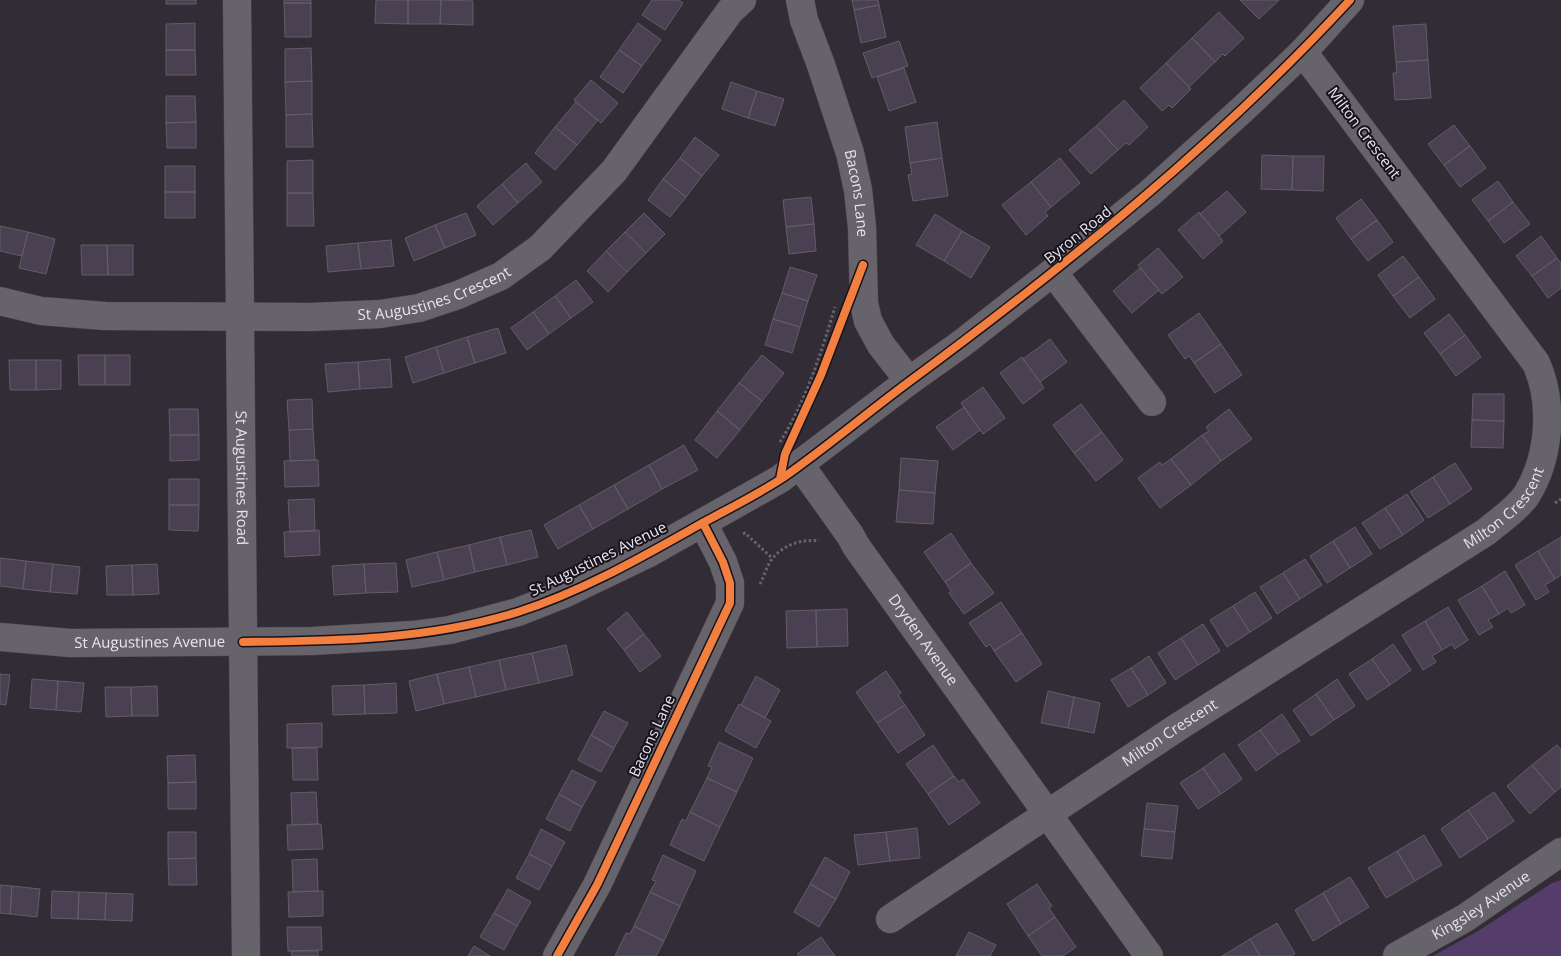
<svg xmlns="http://www.w3.org/2000/svg" width="1561" height="956" font-family="'Open Sans',sans-serif">
  <style>
    .green { fill: #553d6b }
    .building { fill: #494151; stroke: #615e66 }
    .lines { fill: none; stroke-linecap: round; stroke-linejoin: round }
    .street-casing { stroke: #4b4750; stroke-width: 29 }
    .secondary-casing { stroke: #4b4750; stroke-width: 29 }
    .path { stroke: #68656c; stroke-width: 3; stroke-dasharray: 2.5 2.5; stroke-linecap: butt }
    .street { stroke: #67636b; stroke-width: 28 }
    .secondary { stroke: #67636b; stroke-width: 28 }
    .cycleway-casing { stroke: #17131b; stroke-width: 11 }
    .cycleway { stroke: #f27e40; stroke-width: 8 }
    .labels { text-anchor: middle; stroke-width: 4; stroke-linejoin: round; paint-order: stroke }
    .street-label { font-size: 15px; fill: #e8e3ee; stroke: #17131b }
  </style>
  <rect width="100%" height="100%" fill="#312c36"/>
  <!-- green -->
  <path class="green" d="M1561 880V956H1433L1478 931 1552 883Z"/>
  <!-- building -->
  <path class="building" d="M166 0H196V4H166Z
    M284 0H311V3H284Z
    M376 0H408V24L375 23Z
    M408 0H441L440 24H408Z
    M441 0 473 1V25L440 24Z
    M652 0H679L683 3 665 30 642 15Z
    M852 0H878L879 5 854 10Z
    M1240 0H1279L1259 19Z
    M284 3H311V37H285Z
    M879 5 886 37 861 43 854 10Z
    M1219 12 1244 38 1225 56 1223 54 1215 62 1192 38Z
    M195 23V50H166V24Z
    M638 23 661 40 642 66 619 50Z
    M1426 24 1428 60 1396 62 1393 26Z
    M1192 38 1215 62 1189 87 1166 63Z
    M899 41 908 66 872 78 863 53Z
    M311 48 312 81 285 82V49Z
    M166 50H195L196 75H166Z
    M619 50 642 66 623 93 600 77Z
    M1428 60 1431 98 1395 100 1393 73H1397L1396 62Z
    M1166 63 1191 89 1172 108 1169 105 1162 111 1140 88Z
    M904 68 916 102 889 111 877 77Z
    M591 80 618 103 601 123 574 100Z
    M312 81V114L286 115 285 82Z
    M731 82 757 91 748 118 722 109Z
    M757 91 784 99 775 126 748 118Z
    M166 96H195L196 122 166 123Z
    M1124 100 1148 127 1129 145 1126 143 1118 150 1096 126Z
    M576 102 598 120 577 145 555 127Z
    M312 114 313 147H286V115Z
    M196 122V148H167L166 123Z
    M937 122 942 158 910 163 905 127Z
    M1454 125 1470 146 1444 165 1428 144Z
    M1096 126 1118 150 1091 174 1069 150Z
    M555 127 577 145 555 170 535 153Z
    M695 137 719 155 702 176 680 158Z
    M1470 146 1486 168 1460 187 1444 165Z
    M1262 155 1293 156 1292 190 1261 189Z
    M1293 156H1324L1323 191 1292 190Z
    M680 158 702 176 686 197 663 179Z
    M942 158 948 196 913 201 908 175 912 174 910 163Z
    M1060 158 1080 183 1051 207 1031 182Z
    M313 160V193H287V161Z
    M526 163 542 182 518 203 502 184Z
    M165 166H195V192H165Z
    M663 179 686 197 670 217 648 200Z
    M1498 181 1513 202 1488 221 1472 200Z
    M1031 182 1051 207 1045 212 1048 216 1026 235 1002 205Z
    M502 184 518 203 493 225 477 206Z
    M1227 191 1246 212 1219 236 1200 214Z
    M165 192H195V218H165Z
    M287 193H313L314 226H287Z
    M811 197 814 224 786 227 783 200Z
    M1361 199 1377 220 1351 239 1336 218Z
    M1513 202 1530 224 1504 243 1488 221Z
    M1199 212 1223 241 1203 259 1178 230Z
    M466 213 476 235 445 248 435 225Z
    M644 213 665 234 646 253 625 232Z
    M935 214 962 231 944 261 916 245Z
    M1377 220 1393 242 1368 261 1351 239Z
    M814 224 816 251 789 254 786 227Z
    M435 225 445 248 414 261 405 238Z
    M0 226 28 232 22 256 0 251Z
    M962 231 990 247 971 278 944 261Z
    M28 232 55 239 46 274 19 268Z
    M625 232 646 253 627 272 606 251Z
    M1541 236 1557 258 1532 276 1516 256Z
    M391 240 394 266 361 269 358 243Z
    M358 243 361 269 328 272 326 246Z
    M81 245H107L108 275H82Z
    M107 245H133V275H108Z
    M1158 248 1183 277 1162 294 1138 265Z
    M606 251 627 272 608 292 587 271Z
    M1403 256 1419 277 1393 296 1378 275Z
    M1557 258 1561 263V288L1548 298 1532 276Z
    M790 267 817 275 808 301 782 293Z
    M1140 268 1159 290 1132 313 1113 291Z
    M1419 277 1435 299 1410 318 1393 296Z
    M576 280 593 302 571 318 555 296Z
    M782 293 808 301 800 327 773 319Z
    M555 296 571 318 549 334 533 312Z
    M533 312 549 334 527 350 511 328Z
    M1199 313 1221 344 1194 363 1189 356 1185 359 1168 335Z
    M1449 314 1465 335 1440 354 1424 333Z
    M773 319 800 327 792 353 765 345Z
    M498 328 506 353 475 363 467 337Z
    M1465 335 1481 357 1456 376 1440 354Z
    M467 337 475 363 444 373 436 347Z
    M1050 339 1067 362 1040 382 1023 359Z
    M1221 344 1242 375 1215 393 1194 363Z
    M436 347 444 373 413 383 405 357Z
    M78 355H105V385H79Z
    M105 355H130V385H105Z
    M762 355 784 373 762 401 739 383Z
    M1022 357 1044 388 1023 404 1000 373Z
    M390 359 392 387 360 389 358 362Z
    M9 360H36V390H10Z
    M36 360H61V389L36 390Z
    M358 362 360 389 328 392 325 364Z
    M739 383 762 401 740 430 717 411Z
    M983 387 1005 418 983 434 961 403Z
    M1473 394H1504V421L1472 420Z
    M312 399 313 429 289 430 287 400Z
    M1081 404 1102 432 1074 453 1053 425Z
    M964 407 980 430 953 450 936 427Z
    M169 409H198L199 435H170Z
    M1229 409 1252 439 1221 461 1202 435 1209 431 1206 427Z
    M717 411 740 430 717 458 695 440Z
    M1472 420 1504 421 1503 448 1471 447Z
    M313 429 315 460 290 461 289 430Z
    M1102 432 1123 460 1096 481 1074 453Z
    M170 435H199V460L170 461Z
    M1202 435 1221 461 1191 485 1171 459Z
    M684 445 698 470 662 489 649 465Z
    M901 458 938 461 935 493 899 490Z
    M1171 459 1191 485 1160 508 1138 478 1160 462 1162 465Z
    M318 460 319 486 285 487 284 461Z
    M1455 463 1472 489 1450 504 1433 477Z
    M649 465 662 489 628 509 614 485Z
    M1433 477 1450 504 1428 518 1410 492Z
    M169 479H199V505H169Z
    M614 485 628 509 593 529 579 505Z
    M899 490 935 493 933 524 896 522Z
    M1407 494 1424 520 1403 535 1385 508Z
    M314 499 315 531 290 532 288 500Z
    M169 505H199L198 531 169 530Z
    M579 505 593 529 558 549 544 525Z
    M1385 508 1403 535 1380 549 1362 523Z
    M1355 527 1372 554 1350 568 1333 541Z
    M319 530 320 555 285 557 284 532Z
    M531 530 538 557 507 565 500 537Z
    M951 533 971 563 945 582 924 552Z
    M500 537 507 565 475 572 469 545Z
    M1561 537V575L1555 579 1538 551Z
    M1333 541 1350 568 1327 583 1310 556Z
    M469 545 475 572 444 580 437 552Z
    M1538 551 1555 579 1545 585 1549 592 1536 600 1515 565Z
    M437 552 444 580 412 587 406 560Z
    M0 558 26 561 23 589 0 586Z
    M1305 559 1322 585 1300 599 1283 573Z
    M26 561 53 564 50 592 23 589Z
    M396 563 398 592 366 593 364 564Z
    M971 563 994 593 964 614 949 593 951 591 945 582Z
    M53 564 80 567 77 594 50 592Z
    M157 564 159 594 133 595 132 565Z
    M364 564 366 593 334 595 332 566Z
    M132 565 133 595H107L106 566Z
    M1505 571 1525 605 1511 613 1508 608 1499 614 1482 586Z
    M1283 573 1300 599 1277 614 1260 587Z
    M1482 586 1499 614 1488 620 1493 627 1479 635 1458 600Z
    M1255 592 1272 618 1250 632 1233 606Z
    M1001 602 1022 633 994 651 990 644 986 647 969 623Z
    M1233 606 1250 632 1227 647 1210 620Z
    M1448 607 1468 640 1455 649 1452 644 1442 650 1425 621Z
    M847 609 848 646 817 647 816 610Z
    M816 610 817 647 787 648 786 611Z
    M627 612 644 634 624 650 607 629Z
    M1425 621 1442 650 1432 656 1436 662 1423 670 1402 635Z
    M1203 624 1220 651 1198 665 1181 638Z
    M1022 633 1042 664 1016 682 994 651Z
    M644 634 661 656 640 672 624 650Z
    M1181 638 1198 665 1175 680 1158 653Z
    M1393 644 1411 670 1390 685 1372 659Z
    M566 645 573 675 539 683 532 653Z
    M532 653 539 683 506 690 499 660Z
    M1149 656 1166 683 1148 695 1131 668Z
    M1372 659 1390 685 1367 700 1349 674Z
    M499 660 506 690 476 697 469 667Z
    M469 667 476 697 444 704 437 674Z
    M1131 668 1148 695 1128 707 1111 680Z
    M886 671 901 693 898 695 905 705 877 723 856 692Z
    M0 674 10 675 6 705 0 704Z
    M437 674 444 704 416 711 409 681Z
    M756 676 780 690 765 718 741 705Z
    M32 679 58 681 56 710 30 708Z
    M1337 679 1355 706 1334 720 1316 694Z
    M58 681 84 683 81 712 56 710Z
    M396 683 397 713 365 714 364 685Z
    M364 685 365 714 333 715 332 686Z
    M157 686 158 716H132L131 687Z
    M105 687H131L132 716 106 717Z
    M1048 691 1074 697 1068 728 1041 723Z
    M1316 694 1334 720 1311 736 1293 710Z
    M1074 697 1100 703 1094 733 1068 728Z
    M739 704 771 721 756 748 725 731Z
    M905 705 925 735 898 753 877 723Z
    M604 711 628 723 614 748 591 735Z
    M1282 714 1300 741 1278 755 1260 730Z
    M322 723V747L287 748V724Z
    M1260 730 1278 755 1256 771 1238 745Z
    M591 735 614 748 601 772 578 760Z
    M719 742 753 758 737 792 707 778 712 767 708 766Z
    M933 745 954 776 928 794 906 764Z
    M1557 745 1561 750V787L1555 792 1532 765Z
    M292 748H317L318 780H293Z
    M1224 753 1242 779 1221 794 1203 768Z
    M195 755 196 782 168 783 167 756Z
    M1532 765 1555 792 1530 814 1507 786Z
    M1203 768 1221 794 1198 809 1180 783Z
    M572 770 596 782 582 807 559 794Z
    M954 776 959 782 963 779 980 803 949 825 928 794Z
    M707 778 737 792 720 827 690 812Z
    M196 782V809H168V783Z
    M316 792 318 824 292 825 291 793Z
    M1494 792 1514 821 1488 839 1468 810Z
    M559 794 582 807 570 831 546 819Z
    M1147 803 1178 806 1175 832 1144 829Z
    M1468 810 1488 839 1460 858 1441 829Z
    M690 812 720 827 704 861 670 845 682 819 686 821Z
    M321 824 323 849 288 850 287 825Z
    M917 828 920 858 890 861 886 832Z
    M541 829 565 842 552 866 529 854Z
    M1144 829 1175 832 1172 859 1141 856Z
    M168 832H196V858L168 859Z
    M886 832 890 861 858 865 854 835Z
    M1424 835 1442 865 1415 881 1397 851Z
    M1397 851 1415 881 1386 898 1368 868Z
    M529 854 552 866 539 890 516 878Z
    M663 855 696 871 680 906 650 892 656 881 652 880Z
    M825 857 850 872 836 899 810 884Z
    M196 858 197 885H169L168 859Z
    M317 859 318 891 293 892 292 860Z
    M1350 877 1369 907 1341 924 1323 893Z
    M810 884 836 899 819 927 794 912Z
    M1037 884 1052 906 1049 908 1055 917 1028 936 1007 904Z
    M0 885 12 886 10 914 0 913Z
    M12 886 40 889 37 917 10 914Z
    M508 889 531 902 517 926 494 913Z
    M52 891 79 892 78 919 51 918Z
    M323 891V916L289 917 288 892Z
    M79 892 106 893 105 920 78 919Z
    M650 892 680 906 664 941 634 926Z
    M106 893 133 894 132 921 105 920Z
    M1323 893 1341 924 1313 941 1295 910Z
    M494 913 517 926 504 950 480 937Z
    M1055 917 1076 947 1063 956H1042L1028 936Z
    M1277 923 1295 954 1291 956H1260L1250 939Z
    M634 926 664 941 656 956H615L626 933 630 934Z
    M287 927H321L322 950 288 951Z
    M969 932 996 945 990 956H956Z
    M821 937 835 956H799L797 954Z
    M1250 939 1260 956H1222Z
    M474 946 490 956H468Z
    M291 951H318V956H292Z"/>
  <g class="lines">
    <defs>
      <g id="street">
        <path id="s1" d="M800 0 804 20 821 65 850 153 858 190 862 227 864 303 868 321 881 345 909 381"/>
        <path d="M1053 272 1152 402"/>
        <path id="s2" d="M0 301 41 311 105 316 311 317 380 314 419 308 458 295 501 276 540 248 614 171 730 11 742 0"/>
        <path id="s3" d="M800 465 850 535 856 546 1149 956"/>
        <path id="s4" d="M0 637 70 643 312 641 413 635 450 630 518 612 566 593 647 554 780 479 909 381 961 344 1053 272 1150 193 1244 108 1303 52 1350 0"/>
        <path id="s5" d="M890 919 1181 725 1486 532C1499 521 1516 510 1526 496 1550 458 1554 403 1536 363L1303 52"/>
        <path d="M557 956 597 885 730 603V583L723 562 703 523"/>
        <path id="s6" d="M1397 956 1465 918 1561 852"/>
      </g>
      <g id="secondary">
        <path id="s7" d="M237 0 246 956"/>
      </g>
    </defs>
    <!-- street casing -->
    <use href="#street" class="street-casing"/>
    <!-- secondary casing -->
    <use href="#secondary" class="secondary-casing"/>
    <!-- path -->
    <path class="path" d="M780 442C806 401 821 353 835 307
      M1555 503 1561 499
      M743 534 745 533 772 558
      M760 584C764 576 767 566 772 559 784 544 802 539 819 541"/>
    <!-- street -->
    <use href="#street" class="street"/>
    <!-- secondary -->
    <use href="#secondary" class="secondary"/>
    <defs>
      <path id="cycleway" d="M780 479 785 454 821 375 863 265
        M243 642C336 641 429 640 518 612 581 592 640 558 697 526 726 510 757 495 784 477 827 447 868 412 910 381 1067 265 1218 143 1350 0
        M557 956 597 885 730 603V583L723 562 703 523"/>
    </defs>
    <!-- cycleway casing -->
    <use href="#cycleway" class="cycleway-casing"/>
    <!-- cycleway -->
    <use href="#cycleway" class="cycleway"/>
  </g>
  <g class="labels">
    <!-- street labels -->
    <g class="street-label">
      <text transform="translate(1364 133) rotate(53)" y="5">Milton Crescent</text>
      <text dy="5" stroke="none"><textPath href="#s1" startOffset="202">Bacons Lane</textPath></text>
      <text transform="translate(1078 235) rotate(-39)" y="5">Byron Road</text>
      <text dy="5" stroke="none"><textPath href="#s2" startOffset="439">St Augustines Crescent</textPath></text>
      <text dy="5" stroke="none"><textPath href="#s7" startOffset="478">St Augustines Road</textPath></text>
      <text dy="5" stroke="none"><textPath href="#s5" startOffset="741">Milton Crescent</textPath></text>
      <text transform="translate(598 559) rotate(-26)" y="5">St Augustines Avenue</text>
      <text dy="5" stroke="none"><textPath href="#s3" startOffset="214">Dryden Avenue</textPath></text>
      <text dy="5" stroke="none"><textPath href="#s4" startOffset="150">St Augustines Avenue</textPath></text>
      <text dy="5" stroke="none"><textPath href="#s5" startOffset="336">Milton Crescent</textPath></text>
      <text transform="translate(652 736) rotate(-65)" y="5">Bacons Lane</text>
      <text dy="5" stroke="none"><textPath href="#s6" startOffset="98">Kingsley Avenue</textPath></text>
    </g>
  </g>
</svg>
